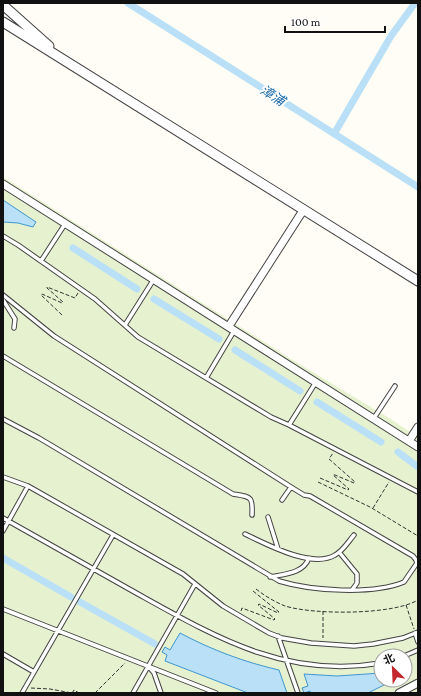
<svg xmlns="http://www.w3.org/2000/svg" width="421" height="696" font-family="'Crimson Pro','Noto Sans SC',serif">
  <style>
    .pitch { fill: #e6f2cf; fill-rule: evenodd }
    .water { fill: #b9e0f7; stroke: #3f96cf }
    .lines { fill: none; stroke-linecap: round; stroke-linejoin: round }
    .canal { stroke: #b9e0f7; stroke-width: 7 }
    .service-casing { stroke: #444; stroke-width: 5.5 }
    .minor-casing { stroke: #444; stroke-width: 9 }
    .tertiary-casing { stroke: #444; stroke-width: 11 }
    .path { stroke: #333; stroke-width: 1; stroke-dasharray: 4 2; stroke-linecap: butt }
    .service { stroke: #fff; stroke-width: 3.5 }
    .minor { stroke: #fff; stroke-width: 7 }
    .tertiary { stroke: #fff; stroke-width: 9 }
    .labels { text-anchor: middle; stroke-width: 4; stroke-linejoin: round; paint-order: stroke }
    .water-label { font-size: 13px; font-style: italic; fill: #1768a6; stroke: #fff }
  </style>
  <rect width="100%" height="100%" fill="#fffdf5"/>
  <!-- pitch -->
  <path class="pitch" d="M3 177 291 359 389 418 418 437V693H3ZM381 656H405V680H381Z"/>
  <!-- water -->
  <path class="water" d="M3 200 36 222 33 227 18 223 3 222Z
    M180 633C212 650 244 662 279 670L287 693H248L165 661 167 655 162 652 165 647 170 650Z
    M381 673V680H394L368 693H311L310 691 304 693 302 688 308 686 304 674 337 676Z"/>
  <g class="lines">
    <!-- canal -->
    <path class="canal" d="M128 3 418 187
      M334 134 391 36 415 3
      M73 248 137 289
      M154 299 219 339
      M235 350 300 391
      M317 402 381 442
      M398 452 418 467
      M3 558 71 597
      M80 602 155 644"/>
    <defs>
      <path id="service" d="M3 236 18 245 95 299 138 337 271 417 289 425 418 492
        M41 261 65 224
        M3 295 54 336 291 487 304 495 310 496 413 556 416 560 417 563 404 582C372 595 312 591 279 581L39 438 3 419
        M3 300 15 319 14 328
        M125 325 154 279
        M3 356 233 494C251 497 253 496 252 515
        M206 378 234 331
        M374 418 395 386
        M289 425 316 382
        M3 477 28 486 183 574 223 606 269 633 282 638 311 643 354 646 373 644 403 638 418 632
        M282 500 291 487
        M268 517 278 549
        M3 518C48 543 93 569 138 594 217 638 287 679 381 663
        M3 531 28 486
        M245 534C266 544 312 569 335 555 343 551 348 542 354 535
        M339 552 357 574V583L352 590
        M270 577C284 574 303 574 309 558
        M3 609 216 693
        M415 633 418 642
        M278 636 298 693
        M3 654 34 672
        M404 656 418 650
        M149 667 154 673 161 693
        M22 693 113 535
        M133 693 195 584"/>
      <path id="minor" d="M3 184 418 447
        M229 326 304 209
        M409 441 418 427
        M399 693 418 683"/>
      <path id="tertiary" d="M3 5 49 46
        M3 22 418 281"/>
    </defs>
    <!-- service casing -->
    <use href="#service" class="service-casing"/>
    <!-- minor casing -->
    <use href="#minor" class="minor-casing"/>
    <!-- tertiary casing -->
    <use href="#tertiary" class="tertiary-casing"/>
    <!-- path -->
    <path class="path" d="M62 315 41 295 42 294 62 303 63 302 47 288V287L75 298 78 293
      M320 478 348 490 349 489 333 475H335L354 483 355 482 329 459 333 453
      M318 482 370 507 418 536
      M373 508 389 482
      M256 589C265 596 275 602 285 606 314 615 393 615 418 600
      M406 605 414 629
      M241 611 242 608 274 620 275 619 258 605 259 604 278 613 279 612 253 591
      M323 611V638
      M31 688 50 689 72 693
      M72 693 74 690 79 693
      M95 693 125 663"/>
    <!-- service -->
    <use href="#service" class="service"/>
    <!-- minor -->
    <use href="#minor" class="minor"/>
    <!-- tertiary -->
    <use href="#tertiary" class="tertiary"/>
  </g>
  <g class="labels">
    <!-- water labels -->
    <g class="water-label">
      <text transform="translate(273 95) rotate(32)" y="5">漳浦</text>
    </g>
  </g>
  <!-- border -->
  <rect width="421" height="696" fill="none" stroke="#111111" stroke-width="8"/>
  <!-- north arrow -->
  <g transform="translate(393 668) rotate(336)"><circle r="19" fill="#ffffff" stroke="#a0a0a0"/>
  <path d="M0-3L7 15L0 10L-7 15Z" fill="#c4262e"/>
  <text y="-6" font-size="11" font-weight="bold" text-anchor="middle" fill="#111111">北</text>
  </g>
  <!-- scale -->
  <path d="M285 26v6h100v-6" fill="none" stroke="#111111" stroke-width="2"/>
  <text x="291" y="26" font-size="12" fill="#111111" stroke="#ffffff" stroke-width="3" paint-order="stroke">100 m</text>
</svg>
